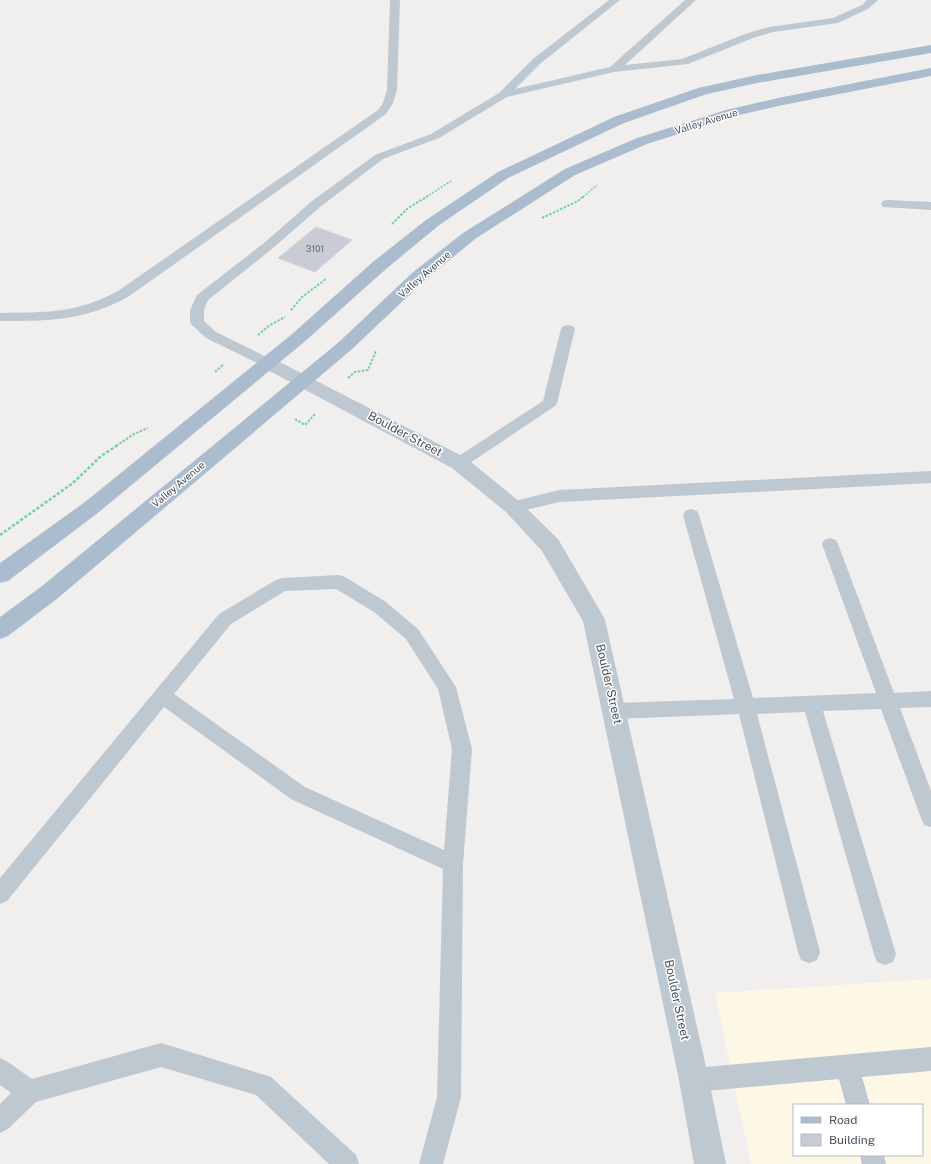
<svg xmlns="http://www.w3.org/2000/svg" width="931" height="1164" font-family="'Public Sans',sans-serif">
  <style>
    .commercial { fill: #fdf7e6; fill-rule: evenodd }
    .building { fill: #c9ccd4; stroke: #d1d4da }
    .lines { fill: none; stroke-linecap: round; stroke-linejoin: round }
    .path-far2 { stroke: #6fd1a5; stroke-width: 1.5; stroke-dasharray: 2 1.5; stroke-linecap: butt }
    .path-far1 { stroke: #6fd1a5; stroke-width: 2; stroke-dasharray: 2.5 1.5; stroke-linecap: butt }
    .path { stroke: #6fd1a5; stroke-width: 2.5; stroke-dasharray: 3 2; stroke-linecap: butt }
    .lane { fill: #bdc8d1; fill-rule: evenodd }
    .street { fill: #bdc8d1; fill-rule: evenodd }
    .primary { fill: #acbccf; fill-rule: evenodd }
    .labels { text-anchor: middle; stroke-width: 3; stroke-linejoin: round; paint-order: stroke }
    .far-number-label { font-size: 9px; fill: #666f7a }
    .far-street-label { font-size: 10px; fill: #45505c; stroke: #fff }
    .street-label { font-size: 12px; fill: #45505c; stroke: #fff }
  </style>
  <rect width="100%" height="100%" fill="#f1eeee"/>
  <!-- commercial -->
  <path class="commercial" d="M931 979V1164H751L715 993ZM794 1105H922V1155H794Z"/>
  <!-- building -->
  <path class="building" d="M316 227 352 240 315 272 278 258Z"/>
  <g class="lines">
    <!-- path-far2 -->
    <path class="path-far2" d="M426 197 451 181
      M583 197 597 185"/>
    <!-- path-far1 -->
    <path class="path-far1" d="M542 218 578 201 584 196
      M392 224 408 208 428 196
      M291 310 302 297 326 279
      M258 335 270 325 285 317
      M215 372 224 364
      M348 378 355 372 368 370 376 351
      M295 419 305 425 315 414
      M116 446 134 434 148 428"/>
    <!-- path -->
    <path class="path" d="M0 535 73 483 101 456 118 445"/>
    <!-- lane -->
    <path class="lane" d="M390 0H400L397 90 393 103 386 114 128 297C83 321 49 321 0 321V313C47 312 75 314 118 291L378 110 383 103 387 90Z
      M609 0H620L541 63 515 89 610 67 685 0H696L625 65 682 59 745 34 769 27 833 18 862 5 867 0H878L868 9 838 23 773 32 753 38 688 64 614 72 507 97 439 138 383 159 320 207 272 249 208 300 204 310V321L216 332 273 360 275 363 273 366 268 368 263 366 206 338 192 325 190 322V310L197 295 264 243 312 201 375 155 431 134 499 93 533 59Z
      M887 200 931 202V210L883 207 881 204 883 201Z
      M568 325 573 326 575 329 557 403 555 406 464 467 459 468 454 467 451 463 454 459 543 401 561 329 563 326Z
      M931 471V483L559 502 513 513 507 511 505 507 507 503 559 490Z
      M691 509 697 511 699 515 753 698 876 693 822 544 824 540 830 538 836 540 838 544 894 693 931 691V707L900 708 931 791V827L924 825 921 818 881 709 823 711 896 954 893 962 885 965 877 962 874 954 805 712 757 714 820 952 817 960 809 963 801 960 798 952 739 714 615 719 608 717 606 711 608 705 615 703 734 699 683 515 685 511Z
      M339 575 345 577 386 602 418 629 456 687 472 749 463 864 461 1097 443 1164H419L437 1097 443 869 291 799 164 707 7 901 0 904V878L219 614 276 580 282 578ZM336 589 374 612 406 639 438 689 452 749 444 850 305 787 174 694 231 624 285 591Z
      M161 1043 271 1077 356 1155 359 1164H329L256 1095 161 1067 36 1102 8 1129 0 1133V1104L11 1093 0 1085V1058L8 1062 32 1079Z
      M931 1047V1071L862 1077 870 1105H846L839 1079 694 1092 686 1088 682 1080 686 1072 694 1068Z
      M860 1155H884L886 1164H862Z"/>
    <!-- street -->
    <path class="street" d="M268 357 274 359 466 458 520 502 558 539 602 614 605 620 709 1080 726 1164H694L679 1080 583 621 542 551 506 512 452 468 262 367 259 363 262 359Z"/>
    <!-- primary -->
    <path class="primary" d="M931 45V53L757 83 707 94 624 123 508 178 438 226 386 269 303 343 99 512 8 581 0 583V563L85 502 291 335 374 261 426 220 498 172 614 117 698 88 757 75Z
      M931 68V76L783 105 735 116 647 144 575 175 475 239 424 281 351 350 58 598 8 636 0 639V617L42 586 339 342 412 273 463 233 565 169 637 138 726 110 783 97Z"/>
  </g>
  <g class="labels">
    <!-- far-number labels -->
    <g class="far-number-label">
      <text x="315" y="252">3101</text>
    </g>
    <!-- far-street labels -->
    <g class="far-street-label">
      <text transform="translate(706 121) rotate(-17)" y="4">Valley Avenue</text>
      <text transform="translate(424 274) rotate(-41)" y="4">Valley Avenue</text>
      <text transform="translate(178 484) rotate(-40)" y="4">Valley Avenue</text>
    </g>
    <!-- street labels -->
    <g class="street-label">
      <text transform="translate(405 434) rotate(28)" y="4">Boulder Street</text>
      <text transform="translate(609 684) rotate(77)" y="4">Boulder Street</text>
      <text transform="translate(677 1000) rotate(78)" y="4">Boulder Street</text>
    </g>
  </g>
  <!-- legend -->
  <rect x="793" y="1104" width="130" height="52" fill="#ffffff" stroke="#b5b9be"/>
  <rect x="801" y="1117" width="20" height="6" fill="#acbccf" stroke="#b5b9be"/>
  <text x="829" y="1124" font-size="12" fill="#45505c">Road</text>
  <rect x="801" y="1134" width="20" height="12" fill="#c9ccd4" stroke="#b5b9be"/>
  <text x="829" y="1144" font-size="12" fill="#45505c">Building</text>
</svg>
